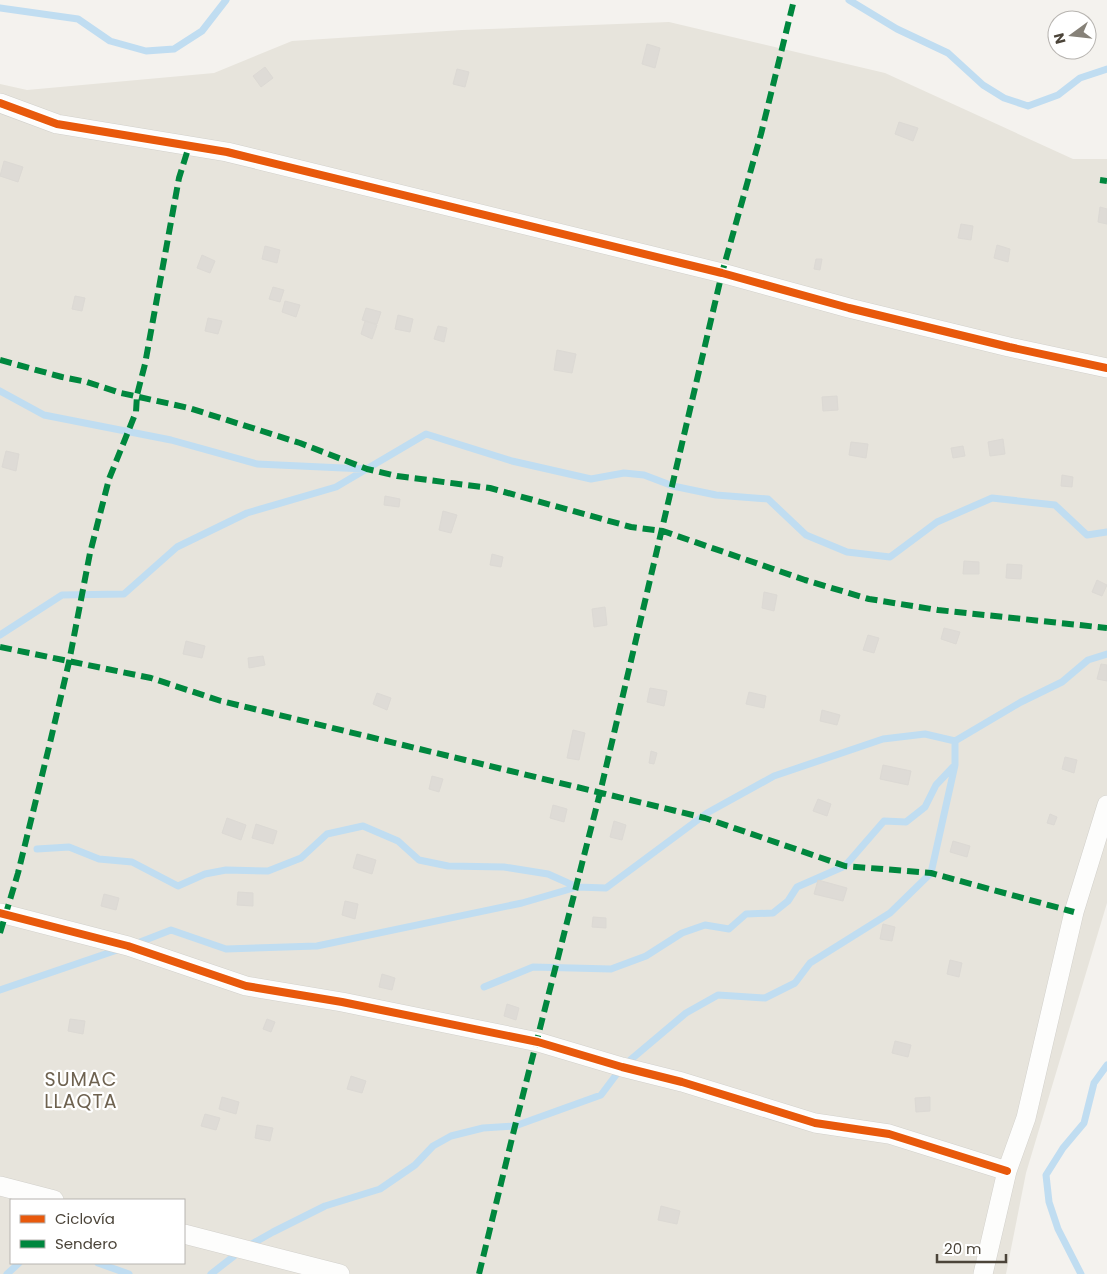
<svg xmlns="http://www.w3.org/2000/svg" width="1107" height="1274" font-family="Poppins,sans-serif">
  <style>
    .residential { fill: #e7e4dc; fill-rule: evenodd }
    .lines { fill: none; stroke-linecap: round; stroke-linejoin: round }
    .stream { stroke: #c0ddf1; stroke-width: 7 }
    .building { fill: #dedbd6; stroke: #dcd9d4 }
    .minor-casing { stroke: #d2d0cb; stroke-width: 20 }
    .minor { stroke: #fdfdfc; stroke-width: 19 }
    .quiet { stroke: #00873e; stroke-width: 6; stroke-dasharray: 12 6; stroke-linecap: butt }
    .cycleway-casing { stroke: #fff; stroke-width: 11 }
    .cycleway { stroke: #e8590c; stroke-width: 8 }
    .labels { text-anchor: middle; stroke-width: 4.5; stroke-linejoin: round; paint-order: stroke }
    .neighbourhood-label { font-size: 19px; letter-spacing: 1px; fill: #6e6250; stroke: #fff }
  </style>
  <rect width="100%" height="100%" fill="#f4f2ee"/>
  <!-- residential -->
  <path class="residential" d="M669 22 885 73 1073 159H1107V903L1026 1173 1006 1274H0V84L27 90 214 73 292 41 462 30ZM11 1200H184V1263H11Z"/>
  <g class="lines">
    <!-- stream -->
    <path class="stream" d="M849 0 897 29 948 53 983 85 1004 98 1028 106 1058 95 1080 78 1107 69
      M0 8 78 19 110 41 146 51 174 49 202 31 226 0
      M0 391 44 415 171 440 257 464 365 469
      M0 635 62 595 124 594 177 547 247 513 336 487 426 434 512 461 591 479 624 473 644 475 673 486 716 495 768 499 806 535 847 552 890 557 937 522 992 498 1055 505 1087 535 1107 532
      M37 849 69 847 99 859 132 862 178 886 205 874 226 870 268 871 301 858 327 834 363 826 398 841 419 860 448 866 504 867 548 874 577 887
      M135 944 171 930 226 949 317 946 522 903 577 887 606 888 707 813 774 776 883 739 925 734 955 741
      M484 987 533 967 611 969 646 956 682 933 705 925 729 929 746 914 773 913 788 901 797 887 845 866 884 821 906 822 925 807 936 785 953 767
      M0 990 120 949
      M98 1263 129 1274
      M7 1274 19 1263
      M211 1274 243 1249 273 1232 325 1206 380 1189 415 1165 433 1146 451 1136 483 1128 515 1126 601 1095 622 1067 686 1013 718 995 765 998 795 983 810 963 890 913 931 873 955 765V741L1021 702 1062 682 1088 660 1107 654
      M1081 1274 1058 1229 1049 1202 1046 1175 1063 1148 1084 1123 1094 1083 1107 1065"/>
  </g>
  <!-- building -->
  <path class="building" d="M647 44 660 48 655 68 642 64Z
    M265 67 273 78 261 87 253 76Z
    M457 69 469 72 465 87 453 84Z
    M899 122 918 128 913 141 895 134Z
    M4 161 23 167 18 182 0 176Z
    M1100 207 1107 209V224L1098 222Z
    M961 224 973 226 971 240 958 238Z
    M997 245 1010 249 1008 262 994 258Z
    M265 246 280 250 277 263 262 259Z
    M202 255 215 261 210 273 197 268Z
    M816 259H822L820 270 814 269Z
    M273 287 284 290 280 302 269 299Z
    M75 296 85 298 82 311 72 309Z
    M285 301 300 305 296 317 282 312Z
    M366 308 381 312 377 324 362 320Z
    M398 315 413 319 410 332 395 329Z
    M208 318 222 321 218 334 205 331Z
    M365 321 377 325 372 339 361 334Z
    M438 326 447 328 444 342 434 339Z
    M557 350 576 354 572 373 554 370Z
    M837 396 838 410 823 411 822 397Z
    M1003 439 1005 454 990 456 988 442Z
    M851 442 868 444 866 458 849 455Z
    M963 446 965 456 953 458 951 448Z
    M6 451 19 454 16 471 2 467Z
    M1062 475 1073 477 1072 487 1061 486Z
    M385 496 400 499 399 507 384 505Z
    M443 511 457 515 451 533 439 530Z
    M492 554 503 557 501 567 490 565Z
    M964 561 979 562V574H963Z
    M1007 564 1022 565 1021 579 1006 578Z
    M1097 580 1107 585 1102 596 1092 592Z
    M764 592 777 595 774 611 762 608Z
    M605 607 607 625 594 627 592 609Z
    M944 628 960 632 956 644 941 639Z
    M868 635 879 638 874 653 863 650Z
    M186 641 205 646 202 658 183 654Z
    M263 656 265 665 249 668 248 658Z
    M1101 664 1107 665V681L1097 679Z
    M650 688 667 691 664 706 647 702Z
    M749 692 766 696 764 708 746 704Z
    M377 693 391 698 387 710 373 704Z
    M822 710 840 715 837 725 820 721Z
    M573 730 585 733 579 760 567 758Z
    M651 751 657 753 654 764 649 763Z
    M1065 757 1077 760 1074 773 1062 769Z
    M883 765 911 771 908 785 880 779Z
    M432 776 443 779 439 792 429 789Z
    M818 799 831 804 827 816 813 811Z
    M553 805 567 809 564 822 550 818Z
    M1050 814 1057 817 1054 825 1047 823Z
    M227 818 246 825 241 840 222 833Z
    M614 821 626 825 622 840 610 837Z
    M256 824 277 831 273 844 252 838Z
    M953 841 970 846 967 857 950 852Z
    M357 854 376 860 372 874 353 868Z
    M818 880 847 888 843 901 814 894Z
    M238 892 253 893V906L237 905Z
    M104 894 119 898 116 910 101 906Z
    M345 901 358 904 355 919 342 915Z
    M593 917 606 918V928L592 927Z
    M883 924 895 927 892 941 880 939Z
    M950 960 962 963 959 977 947 974Z
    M382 974 395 978 392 990 379 987Z
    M507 1004 519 1008 516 1020 504 1016Z
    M70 1019 85 1021 83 1034 68 1031Z
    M267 1019 275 1022 271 1032 263 1029Z
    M895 1041 911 1045 908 1057 892 1053Z
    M351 1076 366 1081 362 1093 347 1089Z
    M222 1097 239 1102 236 1114 219 1109Z
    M930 1097V1111L916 1112 915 1098Z
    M205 1114 220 1118 216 1130 201 1126Z
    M257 1125 273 1128 270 1141 255 1138Z
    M661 1206 680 1211 677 1224 658 1220Z"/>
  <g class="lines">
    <defs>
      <path id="minor" d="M0 103 57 124 227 152 722 273 849 308 1009 347 1107 368
        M0 913 128 946 246 986 342 1002 538 1042 622 1067 682 1082 815 1123 889 1134 1007 1171
        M0 1186 54 1200
        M184 1234 340 1274
        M983 1274 1007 1171 1026 1118 1074 912 1107 805"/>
    </defs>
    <!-- minor casing -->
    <use href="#minor" class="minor-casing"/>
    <!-- minor -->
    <use href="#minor" class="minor"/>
    <!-- quiet -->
    <path class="quiet" d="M1100 180 1107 181
      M0 360 62 377 87 382 121 393 189 408 300 443 367 469 397 476 490 488 631 527 663 531 805 580 869 599 938 610 1107 628
      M0 647 151 678 221 701 705 818 845 866 931 873 1074 912
      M0 933 18 873 49 747 69 662 90 553 109 479 136 412 137 395 145 364 179 178 189 146
      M479 1274 515 1126 600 793 722 273 761 134 794 0"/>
    <defs>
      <path id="cycleway" d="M0 103 57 124 227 152 722 273 849 308 1009 347 1107 368
        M0 913 128 946 246 986 342 1002 538 1042 622 1067 682 1082 815 1123 889 1134 1007 1171"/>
    </defs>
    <!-- cycleway casing -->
    <use href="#cycleway" class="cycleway-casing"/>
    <!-- cycleway -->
    <use href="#cycleway" class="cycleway"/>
  </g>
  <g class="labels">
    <!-- neighbourhood labels -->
    <g class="neighbourhood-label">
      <text x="81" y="1086">SUMAC<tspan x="81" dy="22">LLAQTA</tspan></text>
    </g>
  </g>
  <!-- legend -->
  <rect x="10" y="1199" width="175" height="65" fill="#ffffff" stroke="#b7b4b0"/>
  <rect x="20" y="1215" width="25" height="8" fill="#e8590c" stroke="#b7b4b0"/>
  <text x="55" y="1224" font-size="15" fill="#4b4439">Ciclovía</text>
  <rect x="20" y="1240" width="25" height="8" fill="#00873e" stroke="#b7b4b0"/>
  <text x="55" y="1249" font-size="15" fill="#4b4439">Sendero</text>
  <!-- north arrow -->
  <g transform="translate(1072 35) rotate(255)"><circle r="24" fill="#ffffff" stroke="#b7b4b0"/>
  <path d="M0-4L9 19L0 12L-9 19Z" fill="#868178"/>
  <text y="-8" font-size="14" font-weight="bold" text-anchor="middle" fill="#4b4439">N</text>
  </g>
  <!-- scale -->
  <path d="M937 1254v8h69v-8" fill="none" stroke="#4b4439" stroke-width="2.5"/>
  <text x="944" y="1254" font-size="15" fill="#4b4439" stroke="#ffffff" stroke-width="4" paint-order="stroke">20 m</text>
</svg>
